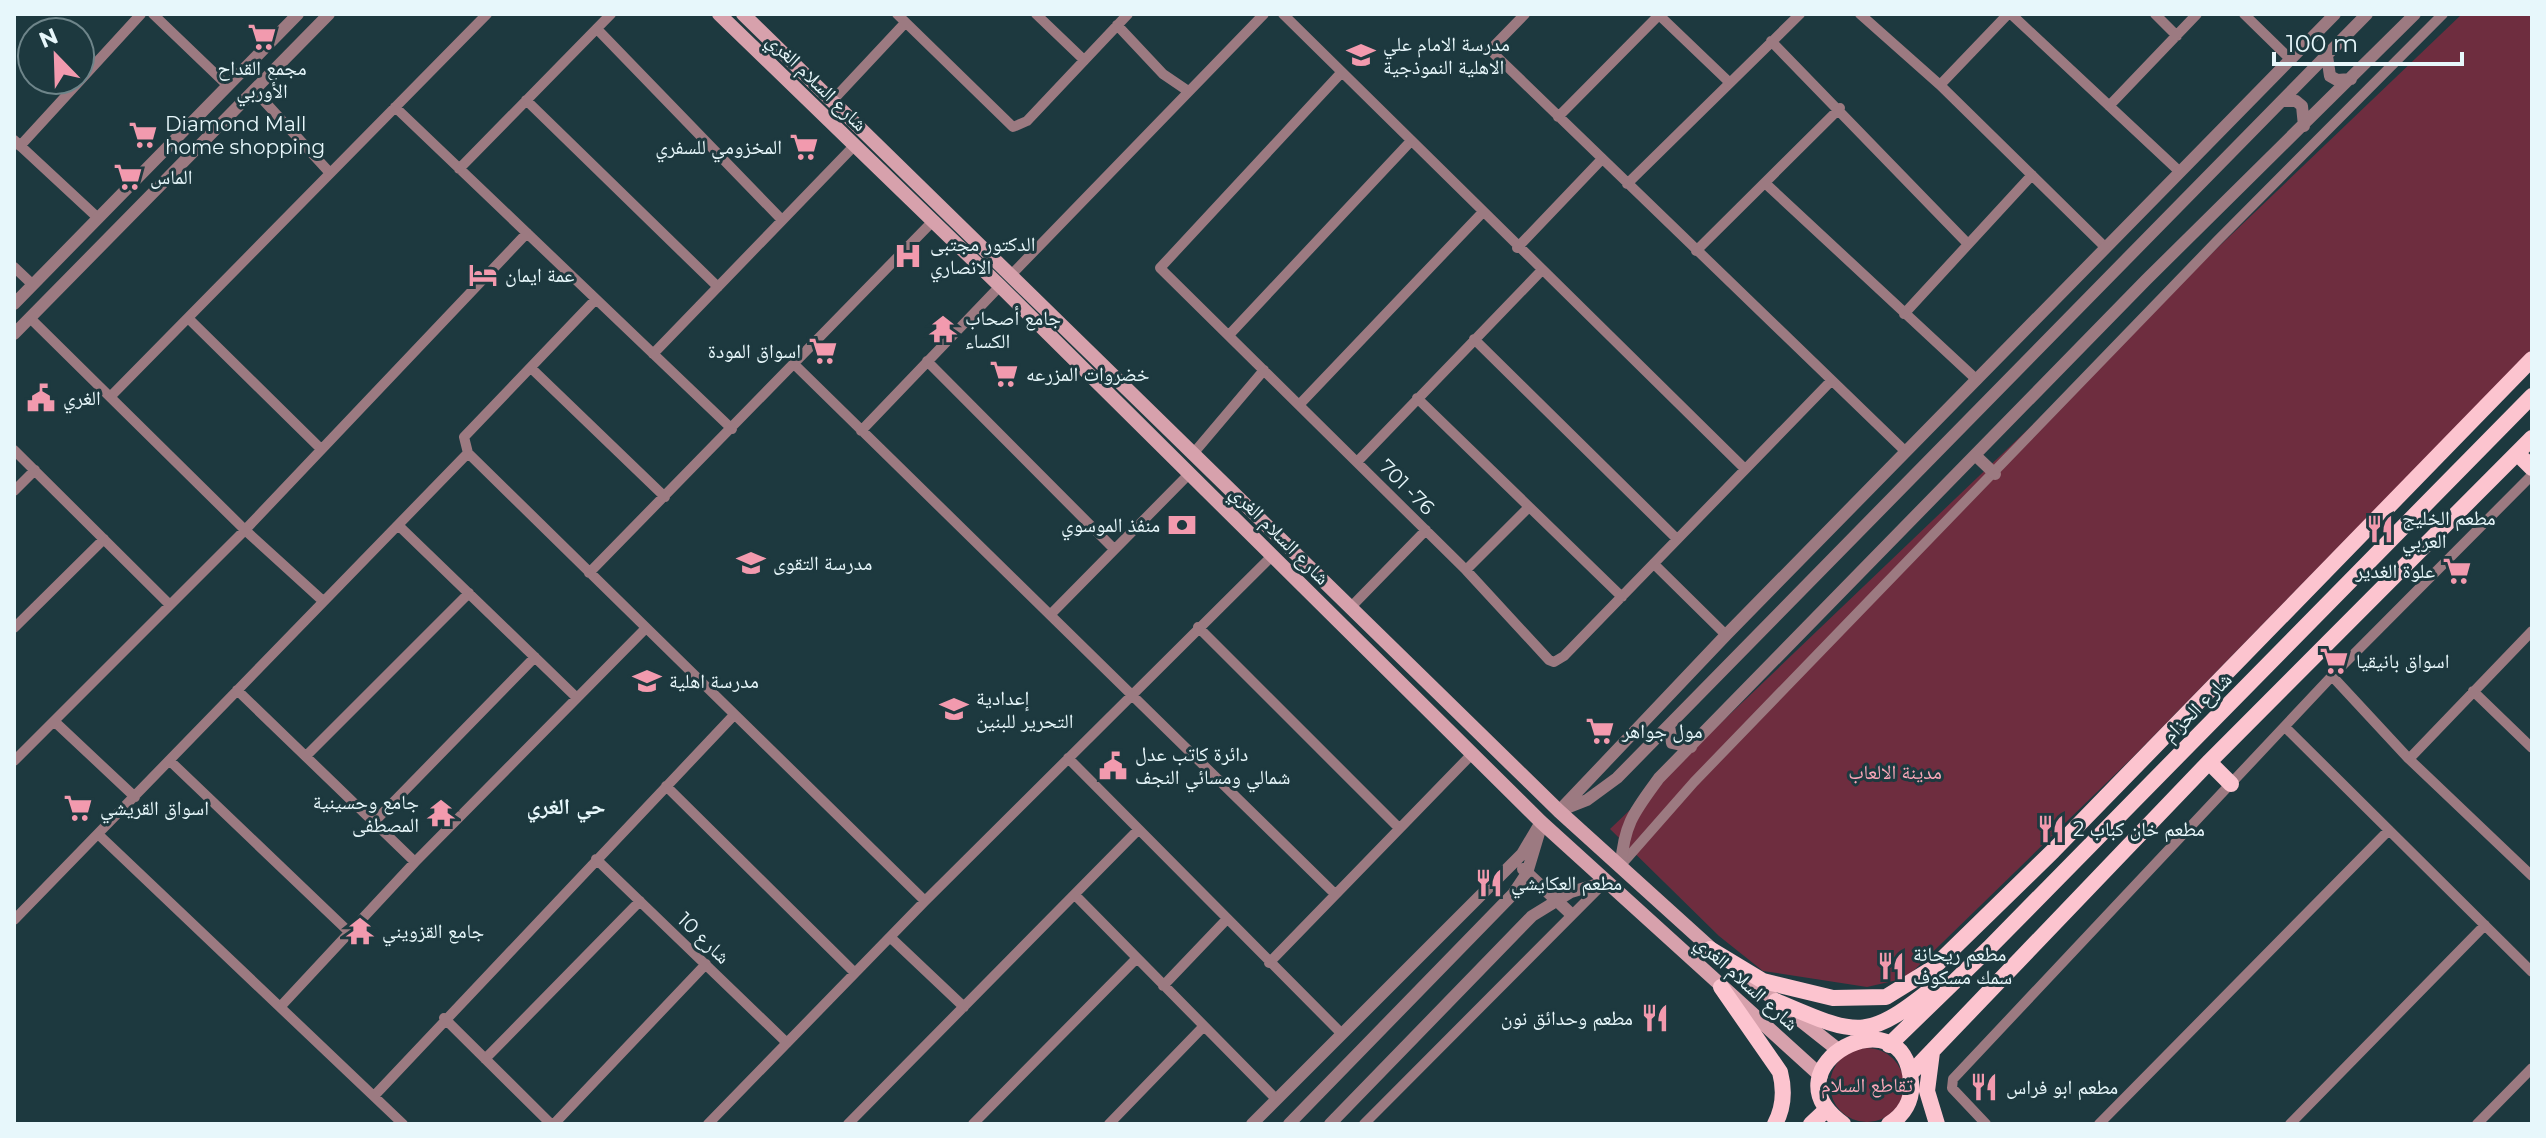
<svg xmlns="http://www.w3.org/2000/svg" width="2546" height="1138" font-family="Montserrat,'Noto Naskh Arabic',sans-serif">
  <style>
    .green { fill: #6e2d3f }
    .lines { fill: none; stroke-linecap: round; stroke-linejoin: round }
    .minor { stroke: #9c7a81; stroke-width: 10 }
    .tertiary { stroke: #9c7a81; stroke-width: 12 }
    .secondary { stroke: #d7a1ac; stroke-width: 14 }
    .primary { stroke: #fcc4cf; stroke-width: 16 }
    .labels { text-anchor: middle; stroke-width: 6; stroke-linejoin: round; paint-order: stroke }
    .poi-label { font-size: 20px; fill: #e7f7fb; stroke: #1d393f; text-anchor: start }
    .street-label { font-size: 20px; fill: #e7f7fb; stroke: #1d393f }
    .park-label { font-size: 20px; fill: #fba7b9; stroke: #1d393f }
    .neighbourhood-label { font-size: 22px; font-weight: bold; fill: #e7f7fb; stroke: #1d393f }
  </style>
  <rect width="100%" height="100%" fill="#1d393f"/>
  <!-- green -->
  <path class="green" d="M2462 14H2532V349L2132 758 1906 978 1867 987 1763 971 1719 936 1610 829Z
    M1830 1085a37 37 0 1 1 74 0a37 37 0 1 1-74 0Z"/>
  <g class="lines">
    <!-- minor -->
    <path class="minor" d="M153 14 228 86
      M897 14 1013 127 1027 121 1128 14
      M1036 14 1084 60
      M1283 14 1744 468
      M1525 14 1490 50 1906 452
      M1860 14 1940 85 2106 248
      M2011 14 2180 172
      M2155 14 2177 36
      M2244 14 2290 59
      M1659 15 1729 82
      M1117 25 1163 74 1188 91
      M597 29 781 219
      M1771 41 1968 244
      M1341 73 1160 268 1466 570 1549 660 1554 662 1564 656 1830 382
      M1940 85 2008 14
      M254 90 330 173
      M526 100 718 287
      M832 101 905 23
      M2109 106 2197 14
      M395 107 732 429
      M1558 117 1660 14
      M14 140 98 218
      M20 146 141 14
      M459 169 611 14
      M1765 183 1977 380
      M1627 184 1800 14
      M1517 248 1602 159
      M1696 251 1840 108
      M14 267 33 285
      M1012 274 1264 14
      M1904 314 2032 175
      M30 318 245 530 323 601
      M188 318 321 449
      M1229 335 1410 142
      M1474 339 1677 539
      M653 354 854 146
      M927 361 1114 549
      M795 365 1335 894
      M531 368 665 497
      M110 397 487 14
      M1417 398 1622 597
      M1299 405 1482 213
      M861 431 1000 286
      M14 450 170 605
      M468 453 464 437 596 299
      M1192 455 1264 370
      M1357 462 1542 270
      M14 491 35 470
      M398 525 577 698
      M1654 564 1726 635
      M1466 570 1528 508
      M589 573 933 221
      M1350 608 1426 530
      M1050 615 1190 473
      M1198 627 1398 827
      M14 628 104 539
      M2332 676 2409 759 2532 876
      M237 690 415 862
      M2473 691 2532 748
      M54 721 135 797
      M2285 727 2532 972
      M306 756 469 593
      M1068 758 1341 1033
      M2409 759 2532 631
      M14 761 245 530 527 233
      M170 761 348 931
      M666 786 855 973
      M374 822 535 657
      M99 835 403 1124
      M596 859 787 1043
      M1621 865 1694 782 2218 240 2443 14
      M1075 895 1276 1099
      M14 920 468 453 925 901
      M890 937 964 1007
      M1269 963 1471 755
      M1163 986 1226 920
      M281 1006 415 862 646 628
      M444 1018 551 1124
      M485 1059 640 901
      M375 1095 734 715
      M554 1124 706 964
      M708 1124 925 901 1273 555
      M848 1124 1138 830
      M973 1124 1136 959
      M1109 1124 1203 1027
      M1364 1124 1604 883
      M1986 1124 1952 1088 1953 1079 2332 676 2532 475
      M2099 1124 2389 830
      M2290 1124 2485 925
      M2477 1124 2532 1068"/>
    <!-- tertiary -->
    <path class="tertiary" d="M2327 56 2330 76 2337 80 2351 79
      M2282 101H2296L2302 106 2304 126
      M14 304 298 14
      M14 334 329 14
      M1975 455 1995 474
      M1669 726 1672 743 1691 747
      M1559 811 1587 800 1617 778 2367 14
      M1559 811 1726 635 2335 14
      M1621 865C1624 823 1635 811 1659 778L2146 280 2415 14
      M1523 869 1570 913
      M1252 1124 1522 854 1541 822
      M1289 1124 1513 894 1527 873 1539 833
      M1330 1124 1532 916 1571 892 1605 882"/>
    <!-- secondary -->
    <path class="secondary" d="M719 14 1000 286 1541 822 1821 1076
      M743 14 1559 811 1717 954
      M1746 977 1837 1049"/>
    <!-- primary -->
    <path class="primary" d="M2517 453 2532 468
      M2209 762 2231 784
      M1710 949 1763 981 1833 998 1886 997 1933 968 2053 851 2532 359
      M1721 987 1780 1072C1785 1091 1784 1107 1775 1124
      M1776 1001C1860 1037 1866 1042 1939 983
      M1889 1045 1989 948 2532 396
      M1932 1052 1927 1091 1937 1124
      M1911 1073 2209 762 2532 438
      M1811 1124 1827 1109
      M1843 1124C1762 1066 1906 991 1911 1082 1913 1100 1904 1115 1889 1124"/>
  </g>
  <!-- icons -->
  <defs>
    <symbol id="supermarket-bare" viewBox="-9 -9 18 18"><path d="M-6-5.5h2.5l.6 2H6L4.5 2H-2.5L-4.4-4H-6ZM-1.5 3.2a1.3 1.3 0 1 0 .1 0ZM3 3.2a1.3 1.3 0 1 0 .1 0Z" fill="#f29aae" stroke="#1d393f" stroke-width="2.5" paint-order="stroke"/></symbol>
    <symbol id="school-bare" viewBox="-9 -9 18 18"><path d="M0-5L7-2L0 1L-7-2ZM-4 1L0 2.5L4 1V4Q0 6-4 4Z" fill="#f29aae" stroke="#1d393f" stroke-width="2.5" paint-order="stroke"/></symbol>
    <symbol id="hospital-bare" viewBox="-9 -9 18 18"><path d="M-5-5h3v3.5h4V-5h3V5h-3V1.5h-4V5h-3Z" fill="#f29aae" stroke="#1d393f" stroke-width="2.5" paint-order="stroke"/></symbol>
    <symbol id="hotel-bare" viewBox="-9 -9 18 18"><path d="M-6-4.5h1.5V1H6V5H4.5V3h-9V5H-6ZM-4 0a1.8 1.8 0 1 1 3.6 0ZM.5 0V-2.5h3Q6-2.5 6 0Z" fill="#f29aae" stroke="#1d393f" stroke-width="2.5" paint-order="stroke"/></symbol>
    <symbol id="temple-bare" viewBox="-9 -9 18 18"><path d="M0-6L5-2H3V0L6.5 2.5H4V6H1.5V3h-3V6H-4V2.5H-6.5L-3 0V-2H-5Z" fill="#f29aae" stroke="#1d393f" stroke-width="2.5" paint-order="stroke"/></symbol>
    <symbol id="civic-bare" viewBox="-9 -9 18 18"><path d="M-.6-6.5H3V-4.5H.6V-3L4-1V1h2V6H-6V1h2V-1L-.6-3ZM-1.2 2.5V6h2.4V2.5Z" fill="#f29aae" stroke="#1d393f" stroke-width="2.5" paint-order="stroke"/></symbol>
    <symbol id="bank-bare" viewBox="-9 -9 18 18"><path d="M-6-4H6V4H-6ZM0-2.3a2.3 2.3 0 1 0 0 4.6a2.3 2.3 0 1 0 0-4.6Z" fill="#f29aae" stroke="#1d393f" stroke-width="2.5" paint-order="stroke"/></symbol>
    <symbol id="restaurant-bare" viewBox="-9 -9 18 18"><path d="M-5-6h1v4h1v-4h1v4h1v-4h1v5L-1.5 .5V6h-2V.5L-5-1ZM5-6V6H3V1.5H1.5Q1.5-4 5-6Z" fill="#f29aae" stroke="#1d393f" stroke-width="2.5" paint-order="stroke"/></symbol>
  </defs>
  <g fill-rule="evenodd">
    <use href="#supermarket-bare" x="242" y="17" width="40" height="40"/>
    <use href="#school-bare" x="1341" y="35" width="40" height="40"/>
    <use href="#supermarket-bare" x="123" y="115" width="40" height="40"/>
    <use href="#supermarket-bare" x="784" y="127" width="40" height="40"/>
    <use href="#supermarket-bare" x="108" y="157" width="40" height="40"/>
    <use href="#hospital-bare" x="888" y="236" width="40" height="40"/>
    <use href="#hotel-bare" x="463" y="255" width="40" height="40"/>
    <use href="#temple-bare" x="923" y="309" width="40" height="40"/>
    <use href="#supermarket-bare" x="803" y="331" width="40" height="40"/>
    <use href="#supermarket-bare" x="984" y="354" width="40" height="40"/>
    <use href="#civic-bare" x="21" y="378" width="40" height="40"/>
    <use href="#bank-bare" x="1162" y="505" width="40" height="40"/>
    <use href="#restaurant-bare" x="2360" y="509" width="40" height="40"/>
    <use href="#school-bare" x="731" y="543" width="40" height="40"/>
    <use href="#supermarket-bare" x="2437" y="551" width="40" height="40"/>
    <use href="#supermarket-bare" x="2314" y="641" width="40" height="40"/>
    <use href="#school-bare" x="627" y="661" width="40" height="40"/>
    <use href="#school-bare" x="934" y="689" width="40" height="40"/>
    <use href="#supermarket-bare" x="1580" y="711" width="40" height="40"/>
    <use href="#civic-bare" x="1093" y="746" width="40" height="40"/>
    <use href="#supermarket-bare" x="58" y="788" width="40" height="40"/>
    <use href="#temple-bare" x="421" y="793" width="40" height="40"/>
    <use href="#restaurant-bare" x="2031" y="809" width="40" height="40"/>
    <use href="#restaurant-bare" x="1469" y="863" width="40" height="40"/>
    <use href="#temple-bare" x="340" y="911" width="40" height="40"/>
    <use href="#restaurant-bare" x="1871" y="946" width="40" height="40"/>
    <use href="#restaurant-bare" x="1635" y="998" width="40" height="40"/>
    <use href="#restaurant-bare" x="1964" y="1067" width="40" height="40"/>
  </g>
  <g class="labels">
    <!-- poi labels -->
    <g class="poi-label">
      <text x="1383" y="51">مدرسة الامام علي<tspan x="1383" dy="23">الاهلية النموذجية</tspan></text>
      <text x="262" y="75" text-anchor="middle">مجمع القداح<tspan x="262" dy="23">الأوربي</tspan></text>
      <text x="165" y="131">Diamond Mall<tspan x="165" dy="23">home shopping</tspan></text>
      <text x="782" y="154" text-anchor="end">المخزومي للسفري</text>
      <text x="150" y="184">الماس</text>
      <text x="930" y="251">الدكتور مجتبى<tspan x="930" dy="23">الانصاري</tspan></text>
      <text x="505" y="282">عمة ايمان</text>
      <text x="965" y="325">جامع أصحاب<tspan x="965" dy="23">الكساء</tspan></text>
      <text x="801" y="358" text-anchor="end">اسواق المودة</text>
      <text x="1026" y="381">خضروات المزرعه</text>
      <text x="63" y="405">الغري</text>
      <text x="2402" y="525">مطعم الخليج<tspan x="2402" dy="23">العربي</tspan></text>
      <text x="1160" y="532" text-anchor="end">منفذ الموسوي</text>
      <text x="773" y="570">مدرسة التقوى</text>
      <text x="2435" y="578" text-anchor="end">علوة الغدير</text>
      <text x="2356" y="668">اسواق بانيقيا</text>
      <text x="669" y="688">مدرسة اهلية</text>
      <text x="976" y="705">إعدادية<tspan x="976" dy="23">التحرير للبنين</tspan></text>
      <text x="1622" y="738">مول جواهر</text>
      <text x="1135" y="761">دائرة كاتب عدل<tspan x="1135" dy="23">شمالي ومسائي النجف</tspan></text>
      <text x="419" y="809" text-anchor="end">جامع وحسينية<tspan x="419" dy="23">المصطفى</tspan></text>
      <text x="100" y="815">اسواق القريشي</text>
      <text x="2073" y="836">مطعم خان كباب 2</text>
      <text x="1511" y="890">مطعم العكايشي</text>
      <text x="382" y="938">جامع القزويني</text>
      <text x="1913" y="961">مطعم ريحانة<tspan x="1913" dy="23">سمك مسكوف</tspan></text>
      <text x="1633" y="1025" text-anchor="end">مطعم وحدائق نون</text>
      <text x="2006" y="1094">مطعم ابو فراس</text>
    </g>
    <!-- street labels -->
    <g class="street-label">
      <text transform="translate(817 82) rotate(44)" y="7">شارع السلام الغري</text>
      <text transform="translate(1407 487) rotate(45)" y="7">701 -76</text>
      <text transform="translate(1280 535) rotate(45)" y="7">شارع السلام الغري</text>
      <text transform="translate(2197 707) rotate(-45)" y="7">شارع الحزام</text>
      <text transform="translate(704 938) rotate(44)" y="7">شارع 10</text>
      <text transform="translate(1747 983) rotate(42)" y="7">شارع السلام الغري</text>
    </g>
    <!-- park labels -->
    <g class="park-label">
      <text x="1895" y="779">مدينة الالعاب</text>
      <text x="1867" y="1092">تقاطع السلام</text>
    </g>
    <!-- neighbourhood labels -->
    <g class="neighbourhood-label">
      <text x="566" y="814">حي الغري</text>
    </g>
  </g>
  <!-- border -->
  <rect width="2546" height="1138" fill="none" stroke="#e7f7fb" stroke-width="32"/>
  <!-- north arrow -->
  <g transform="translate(56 56) rotate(337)"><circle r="38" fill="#1d393f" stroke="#6e858a" stroke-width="2"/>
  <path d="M0-6L14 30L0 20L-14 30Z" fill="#f29aae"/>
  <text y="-12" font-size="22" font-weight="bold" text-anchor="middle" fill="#e7f7fb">N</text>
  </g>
  <!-- scale -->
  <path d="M2274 52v12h188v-12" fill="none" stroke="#e7f7fb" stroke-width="4"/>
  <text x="2286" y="52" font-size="24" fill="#e7f7fb" stroke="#1d393f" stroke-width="6" paint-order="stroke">100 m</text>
</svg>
